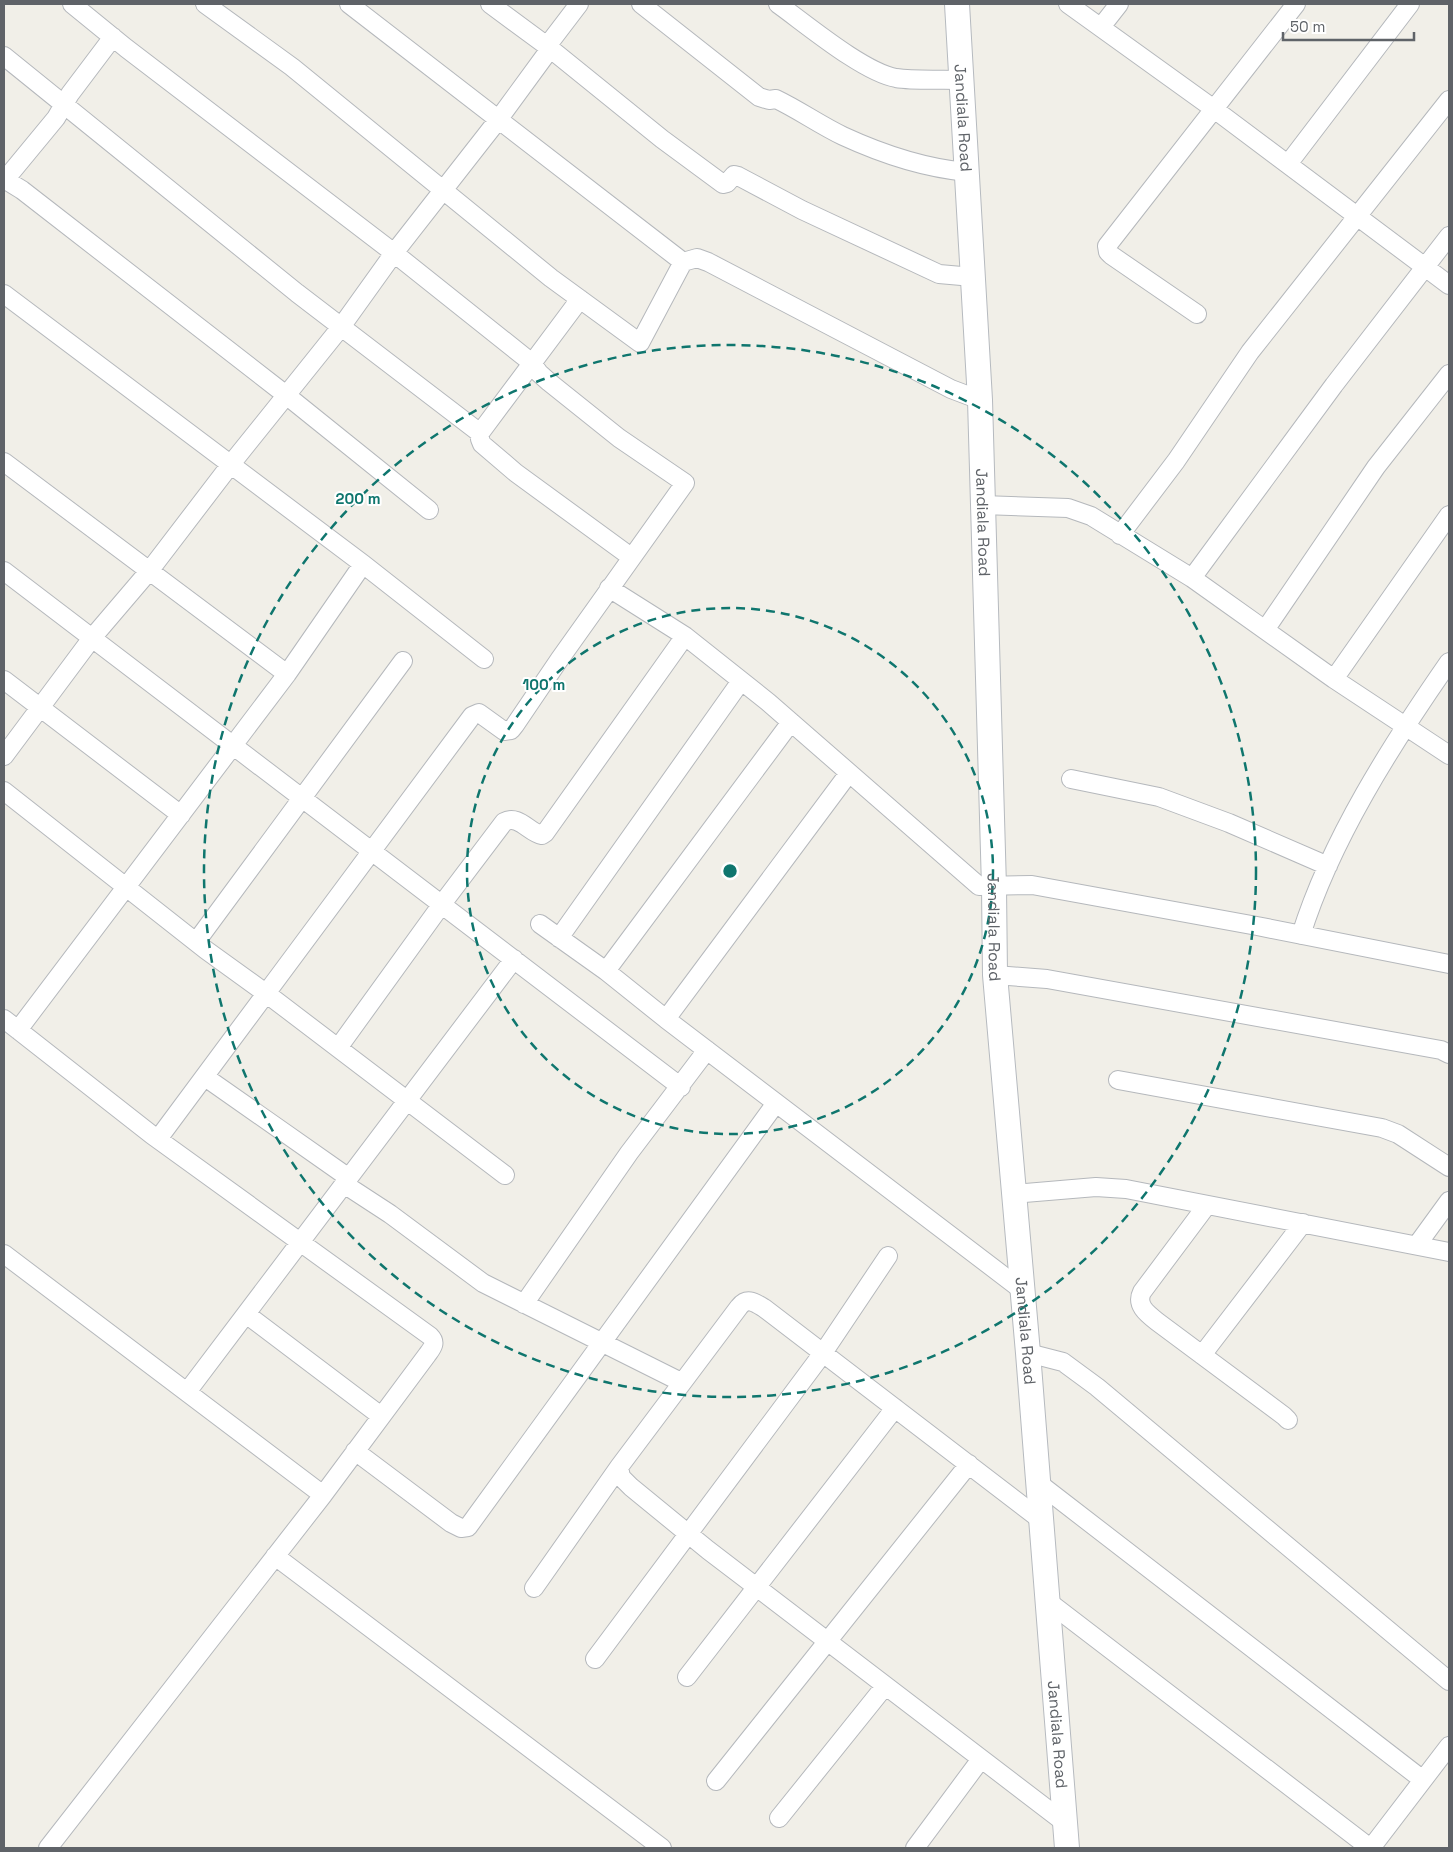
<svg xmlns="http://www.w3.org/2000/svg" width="1453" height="1852" font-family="'Space Grotesk',sans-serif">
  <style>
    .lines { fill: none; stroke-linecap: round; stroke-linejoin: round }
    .street-casing { stroke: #b5b8bc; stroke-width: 20 }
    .secondary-casing { stroke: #b6babf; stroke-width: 26 }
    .street { stroke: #fff; stroke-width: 18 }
    .secondary { stroke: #fff; stroke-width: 24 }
    .ring { fill: none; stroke: #0f766e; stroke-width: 2.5; stroke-dasharray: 9 6 }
    .labels { text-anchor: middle; stroke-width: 4; stroke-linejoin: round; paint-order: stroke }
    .street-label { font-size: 16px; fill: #5f6368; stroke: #fff }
    .centre { fill: #0f766e; stroke: #fff; stroke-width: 2.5 }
    .ring-label { font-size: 15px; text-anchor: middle; font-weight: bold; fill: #0f766e; stroke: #fff; stroke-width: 4; stroke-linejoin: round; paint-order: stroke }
  </style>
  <rect width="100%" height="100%" fill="#f1efe8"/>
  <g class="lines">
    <defs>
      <path id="street" d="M72 4 126 48 394 253 532 363 539 373 549 382 619 438 685 483 559 660 515 725 511 730 504 731 479 713 472 716 158 1139
        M205 4 292 67 551 278 640 343 683 262
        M349 4 683 262 697 258 708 262 951 389 980 400
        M490 4 547 46 662 139 723 184 727 183 734 175 738 176 802 210 939 274 973 277
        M641 4 759 97 769 100 776 99C799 110 820 125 843 136 882 154 924 168 967 172
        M778 4C806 24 863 72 896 78 915 81 942 79 962 80
        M1068 4 1214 109 1449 285
        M1101 27 1119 4
        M4 56 297 293 480 433
        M1288 164 1410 4
        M4 179 22 190 286 395 429 510
        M4 181 56 118 70 94 113 37
        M4 294 363 564 484 659
        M580 299 480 433V439L482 444 516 473 631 557
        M1197 314 1111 255 1108 252 1107 246 1296 4
        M4 462 287 674
        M982 505 1068 508 1091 516 1192 578 1334 679 1449 755
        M1120 535 1176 461 1250 352 1449 100
        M4 571 681 1087
        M1192 578 1334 385 1449 236
        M609 588 685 636 768 702 979 886 1032 885 1257 926 1449 964
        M1265 630 1376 467 1449 374
        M1334 679 1449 515
        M4 680 181 815
        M4 756 92 638 150 570 231 464 341 327 394 253 498 120 547 53V46L579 4
        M1071 779 1159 797 1229 823 1328 866
        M4 791 206 950 267 994 505 1175
        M540 924 606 971 666 1019 1022 1290
        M1301 935C1331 839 1392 744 1449 662
        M559 938 741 681
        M196 942 403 661
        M606 971 791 722
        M995 975 1047 979 1441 1050 1449 1054
        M4 1019 152 1135 430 1336C437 1343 432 1348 427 1355L323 1495 48 1848
        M666 1019 849 773
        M18 1030 287 674 363 564
        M338 1048 442 904 504 822C519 814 529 833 542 835L545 833 685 636
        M205 1077 349 1178
        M1118 1080 1382 1128 1398 1134 1449 1167
        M344 1184 390 1214 483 1283 681 1382
        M1014 1194 1096 1187 1126 1189 1449 1252
        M1207 1205 1142 1292C1135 1306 1149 1315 1159 1323L1284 1416 1288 1420
        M1417 1245 1449 1201
        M4 1254 323 1495
        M524 1304 629 1153 707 1050
        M246 1314 381 1416
        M1028 1353 1063 1362 1097 1387 1449 1681
        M1202 1355 1303 1223
        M187 1392 514 959
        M355 1451 451 1523 461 1528 468 1527 776 1103
        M1037 1482 1423 1780
        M1041 1520 764 1308C754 1302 747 1297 739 1307L619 1467 621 1477 631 1487 708 1550 1064 1822
        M275 1556 662 1848
        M534 1588 619 1467
        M1046 1600 1370 1848
        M595 1659 823 1353 888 1256
        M687 1677 895 1408
        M716 1781 969 1464
        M779 1818 885 1686
        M915 1848 981 1759
        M1371 1848 1449 1746"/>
      <g id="secondary">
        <path id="s1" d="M957 4 980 400 994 887 995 975 1028 1353 1067 1848"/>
      </g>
    </defs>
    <!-- street casing -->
    <use href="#street" class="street-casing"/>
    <!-- secondary casing -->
    <use href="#secondary" class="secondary-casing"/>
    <!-- street -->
    <use href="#street" class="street"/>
    <!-- secondary -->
    <use href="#secondary" class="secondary"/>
  </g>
  <!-- distance rings -->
  <g class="ring">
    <circle cx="730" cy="871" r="263"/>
    <circle cx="730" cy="871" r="526"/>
  </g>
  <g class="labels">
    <!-- street labels -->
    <g class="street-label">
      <text dy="6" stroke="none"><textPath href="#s1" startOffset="114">Jandiala Road</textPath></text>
      <text dy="6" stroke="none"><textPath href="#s1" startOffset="519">Jandiala Road</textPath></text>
      <text dy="6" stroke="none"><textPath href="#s1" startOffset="924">Jandiala Road</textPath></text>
      <text dy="6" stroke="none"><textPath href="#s1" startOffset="1329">Jandiala Road</textPath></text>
      <text dy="6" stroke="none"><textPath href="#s1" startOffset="1734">Jandiala Road</textPath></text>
    </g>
  </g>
  <circle cx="730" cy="871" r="8" class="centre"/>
  <g class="ring-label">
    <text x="358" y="504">200 m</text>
    <text x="544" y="690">100 m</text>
  </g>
  <!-- border -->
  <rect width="1453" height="1852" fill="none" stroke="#5f6368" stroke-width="10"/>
  <!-- scale -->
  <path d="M1283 32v8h131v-8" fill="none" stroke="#5f6368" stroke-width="2.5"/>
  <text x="1290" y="32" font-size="15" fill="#5f6368" stroke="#ffffff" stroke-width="4" paint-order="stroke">50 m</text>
</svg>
